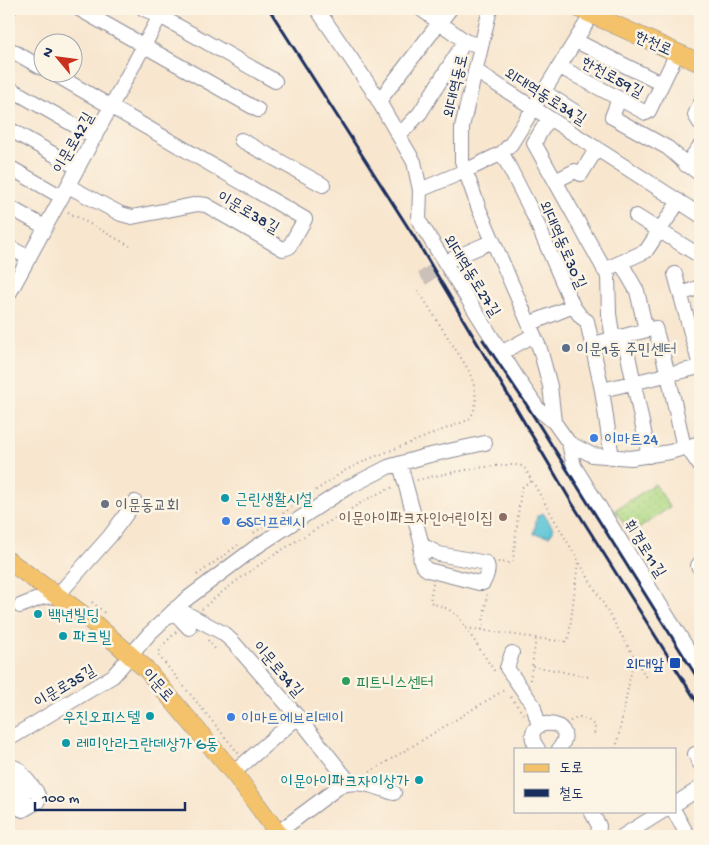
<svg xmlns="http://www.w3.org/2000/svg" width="709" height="845" font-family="'Gochi Hand','Poor Story',sans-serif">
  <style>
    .grass { fill: url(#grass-dots); stroke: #648471 }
    .water { fill: #59c3d5; stroke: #3a799a }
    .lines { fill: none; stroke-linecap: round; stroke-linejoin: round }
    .minor-tunnel { stroke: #ccc1b8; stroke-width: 14; stroke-dasharray: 14 7; stroke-linecap: butt }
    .minor-casing { stroke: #8a8a96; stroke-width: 16 }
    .major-casing { stroke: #8a8a96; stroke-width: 19 }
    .path { stroke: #8a8a96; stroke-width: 2; stroke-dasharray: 1 4; stroke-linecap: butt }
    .minor { stroke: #fff; stroke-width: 14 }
    .major { stroke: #f3c26a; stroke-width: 18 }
    .rail { stroke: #1b2f5e; stroke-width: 3 }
    .service-dot { fill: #5c6f8a; stroke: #fcf5e5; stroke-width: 2 }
    .shop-dot { fill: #3f7fe0; stroke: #fcf5e5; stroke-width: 2 }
    .culture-dot { fill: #0f9aa8; stroke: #fcf5e5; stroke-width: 2 }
    .worship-dot { fill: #6b7280; stroke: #fcf5e5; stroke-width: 2 }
    .education-dot { fill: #8d6e63; stroke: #fcf5e5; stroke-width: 2 }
    .transit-dot { fill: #1a4fb4; stroke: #fcf5e5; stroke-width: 2 }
    .leisure-dot { fill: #2e9e5b; stroke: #fcf5e5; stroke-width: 2 }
    .labels { text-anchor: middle; stroke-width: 5; stroke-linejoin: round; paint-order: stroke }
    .street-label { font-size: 16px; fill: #1b2f5e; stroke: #fcf5e5 }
    .service-label { font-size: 16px; fill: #4e5e75; stroke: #fcf5e5; text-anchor: start }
    .shop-label { font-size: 16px; fill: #366cbe; stroke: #fcf5e5; text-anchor: start }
    .culture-label { font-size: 16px; fill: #0d838f; stroke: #fcf5e5; text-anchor: start }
    .worship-label { font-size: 16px; fill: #5b616d; stroke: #fcf5e5; text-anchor: start }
    .education-label { font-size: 16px; fill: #785e54; stroke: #fcf5e5; text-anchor: end }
    .transit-label { font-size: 16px; fill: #164399; stroke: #fcf5e5; text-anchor: end }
    .leisure-label { font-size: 16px; fill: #27864d; stroke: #fcf5e5; text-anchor: start }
  </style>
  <defs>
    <pattern id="grass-dots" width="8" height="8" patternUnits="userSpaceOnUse" patternTransform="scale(1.25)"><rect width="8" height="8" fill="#aed984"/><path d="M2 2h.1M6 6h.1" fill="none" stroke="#95bb74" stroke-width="1.8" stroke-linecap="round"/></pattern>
  </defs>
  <rect width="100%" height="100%" fill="#fcf5e5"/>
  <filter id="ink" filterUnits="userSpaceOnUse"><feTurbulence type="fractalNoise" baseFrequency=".02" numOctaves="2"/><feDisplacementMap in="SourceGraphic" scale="10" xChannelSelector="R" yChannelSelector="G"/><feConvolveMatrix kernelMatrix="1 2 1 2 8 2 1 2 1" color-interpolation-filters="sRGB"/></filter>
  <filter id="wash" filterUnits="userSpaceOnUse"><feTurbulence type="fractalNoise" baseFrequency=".0096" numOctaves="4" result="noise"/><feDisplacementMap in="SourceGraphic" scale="20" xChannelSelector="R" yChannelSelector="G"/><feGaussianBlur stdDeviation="1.12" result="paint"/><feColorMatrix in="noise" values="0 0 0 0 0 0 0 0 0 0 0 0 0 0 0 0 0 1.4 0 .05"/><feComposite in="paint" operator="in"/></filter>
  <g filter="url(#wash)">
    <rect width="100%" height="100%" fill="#f8e6cf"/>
    <!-- grass -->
    <path class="grass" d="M655 484 670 507 631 534 615 510Z"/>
    <!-- water -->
    <path class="water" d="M543 513 553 528V531L549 536 534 534 537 516Z"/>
  </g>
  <g filter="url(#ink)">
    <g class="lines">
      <!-- minor-tunnel -->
      <path class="minor-tunnel" d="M422 279 445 262"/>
      <defs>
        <path id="minor" d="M79 9 258 110
          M144 9 160 16 275 81
          M317 9 371 88 414 162 420 190 419 221 521 384 538 409 554 422
          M421 9 465 41 474 44
          M490 9 462 127V161L479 209 540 349 550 386 554 422 569 443 592 455 631 458 670 452 700 443
          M9 10V9
          M576 41 662 84
          M9 49 42 68
          M560 67 646 113 649 111 677 53
          M476 71 700 215
          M51 72 305 219 289 247 283 249 206 205 198 204 132 217 121 214 68 186
          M9 88 95 137
          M544 92 577 113
          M619 99 612 117 668 148 685 163 700 174
          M379 101 450 9
          M700 104 695 115 700 123
          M549 118 534 143 608 276 609 314 613 339
          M9 129 78 168
          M397 131 405 129 420 113 465 41
          M241 140 323 185
          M502 153 533 214 573 306 581 317 587 321 602 390 612 458
          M686 165 700 146
          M9 167 62 197
          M555 181 575 171 581 174 597 148
          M420 190 465 171 502 153 511 144 592 14
          M9 207 45 227
          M636 216 700 256
          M9 247 29 258
          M445 262 493 241
          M621 263 637 291 646 330
          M604 270 646 251 679 201
          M675 274 700 366
          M9 294 160 16 169 9
          M681 294 700 287
          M529 324 573 306
          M624 336 649 456
          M593 344 655 328 668 374 684 448
          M501 353 534 335
          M602 390 700 367
          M569 443 574 466 700 669
          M687 447 700 466
          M400 464 422 545 426 552
          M422 545 439 554 486 563C490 568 486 578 483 583H479L428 570C418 564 420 555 422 545Z
          M698 566 700 563
          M20 606 43 597 57 596 110 536 135 502
          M176 608 223 633 233 642 298 717 350 783
          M173 611 189 628
          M512 653 507 668 533 705 539 726
          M9 739 113 676 149 634 184 601 256 547 345 489 388 467 426 456 485 443
          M538 749C513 715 584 716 559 749
          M695 754 700 764
          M9 765 18 769 36 791 39 798 37 802 23 810 19 808 9 795
          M233 773 298 717
          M9 774 24 795
          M675 804 700 788
          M591 811 599 826 598 836
          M674 811 688 836
          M277 833 340 786C359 779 376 787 394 793
          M623 836 663 811"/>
        <path id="major" d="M580 9 700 63
          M9 561 89 619 146 669 236 776 280 836"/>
      </defs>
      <!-- minor casing -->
      <use href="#minor" class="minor-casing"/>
      <!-- major casing -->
      <use href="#major" class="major-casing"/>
      <!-- path -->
      <path class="path" d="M68 212 130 246
        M417 480C434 476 511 459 524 467L647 679
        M254 533 344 471 369 459 468 420C481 407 475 384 468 369L416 287
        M498 562 508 563 513 561 521 489 524 485 532 481
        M197 575 238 545
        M433 583 430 601 432 603 448 609 458 616 495 672
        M92 602 107 615
        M202 609C244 572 294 541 343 514 359 504 376 493 394 487
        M466 628 565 642 569 637 578 562
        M482 630 487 594
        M176 632 160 648 159 656 239 754
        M208 640 215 649
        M533 666 589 677
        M530 680 536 638
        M511 697 523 714
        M570 721 580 717 588 720 595 726 594 737
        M616 749 634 658
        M370 772 506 689"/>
      <!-- minor -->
      <use href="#minor" class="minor"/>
      <!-- major -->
      <use href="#major" class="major"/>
      <!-- rail -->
      <path class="rail" d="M269 9 418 243 572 503 700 707
        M483 340 526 404 700 682"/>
    </g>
  </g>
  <!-- markers -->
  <circle class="service-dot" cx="566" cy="348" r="5"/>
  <g class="shop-dot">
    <circle cx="594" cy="438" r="5"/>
    <circle cx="226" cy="521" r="5"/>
    <circle cx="231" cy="717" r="5"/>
  </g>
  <g class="culture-dot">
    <circle cx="225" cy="498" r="5"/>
    <circle cx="38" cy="614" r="5"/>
    <circle cx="63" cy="636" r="5"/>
    <circle cx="150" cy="716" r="5"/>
    <circle cx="66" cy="743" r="5"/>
    <circle cx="419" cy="780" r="5"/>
  </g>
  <circle class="worship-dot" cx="105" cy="504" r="5"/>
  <circle class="education-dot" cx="503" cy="517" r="5"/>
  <rect class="transit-dot" x="669" y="657" width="12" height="12" rx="2.5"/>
  <circle class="leisure-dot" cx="346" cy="681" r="5"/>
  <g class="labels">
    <!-- street labels -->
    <g class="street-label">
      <text transform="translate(654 42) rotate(24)" y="6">한천로</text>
      <text transform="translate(613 76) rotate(28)" y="6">한천로59길</text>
      <text transform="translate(454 86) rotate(-77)" y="6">외대역동로</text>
      <text transform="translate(546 95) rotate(32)" y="6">외대역동로34길</text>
      <text transform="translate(72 142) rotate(-61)" y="6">이문로42길</text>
      <text transform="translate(249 211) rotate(30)" y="6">이문로38길</text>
      <text transform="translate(564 244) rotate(66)" y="6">외대역동로30길</text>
      <text transform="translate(473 275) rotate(58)" y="6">외대역동로27길</text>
      <text transform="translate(646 548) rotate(58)" y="6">휘경로11길</text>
      <text transform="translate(279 668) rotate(49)" y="6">이문로34길</text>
      <text transform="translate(159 684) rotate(48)" y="6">이문로</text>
      <text transform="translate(64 685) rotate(-31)" y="6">이문로35길</text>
    </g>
    <!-- service labels -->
    <g class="service-label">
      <text x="576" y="354">이문1동 주민센터</text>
    </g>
    <!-- shop labels -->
    <g class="shop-label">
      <text x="604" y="444">이마트24</text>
      <text x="236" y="527">GS더프레시</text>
      <text x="241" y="723">이마트에브리데이</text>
    </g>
    <!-- culture labels -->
    <g class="culture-label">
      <text x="235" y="504">근린생활시설</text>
      <text x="48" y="620">백년빌딩</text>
      <text x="73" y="642">파크빌</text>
      <text x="140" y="722" text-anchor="end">우진오피스텔</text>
      <text x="76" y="749">레미안라그란데상가 G동</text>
      <text x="409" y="786" text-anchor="end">이문아이파크자이상가</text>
    </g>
    <!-- worship labels -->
    <g class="worship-label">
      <text x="115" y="510">이문동교회</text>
    </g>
    <!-- education labels -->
    <g class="education-label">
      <text x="493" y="523">이문아이파크자인어린이집</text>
    </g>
    <!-- transit labels -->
    <g class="transit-label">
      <text x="664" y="669">외대앞</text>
    </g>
    <!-- leisure labels -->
    <g class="leisure-label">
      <text x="356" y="687">피트니스센터</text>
    </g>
  </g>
  <!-- margin -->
  <rect width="709" height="845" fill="none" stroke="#fcf5e5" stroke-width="30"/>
  <!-- legend -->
  <rect x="514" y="748" width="162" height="65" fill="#fcf5e5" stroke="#a2a6af"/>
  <rect x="524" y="764" width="25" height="8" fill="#f3c26a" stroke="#a2a6af"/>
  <text x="559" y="772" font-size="15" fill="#1b2f5e">도로</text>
  <rect x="524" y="789" width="25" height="8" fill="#1b2f5e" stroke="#a2a6af"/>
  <text x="559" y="798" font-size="15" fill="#1b2f5e">철도</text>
  <!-- north arrow -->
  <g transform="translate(58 58) rotate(299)"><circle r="24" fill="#fcf5e5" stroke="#a2a6af"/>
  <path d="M0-4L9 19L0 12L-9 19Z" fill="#c8321e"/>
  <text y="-8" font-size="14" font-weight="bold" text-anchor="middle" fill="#1b2f5e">N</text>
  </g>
  <!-- scale -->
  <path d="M35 802v8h150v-8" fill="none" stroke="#1b2f5e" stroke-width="2.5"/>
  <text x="42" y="802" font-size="15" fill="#1b2f5e" stroke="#fcf5e5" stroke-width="4" paint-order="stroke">100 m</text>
</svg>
